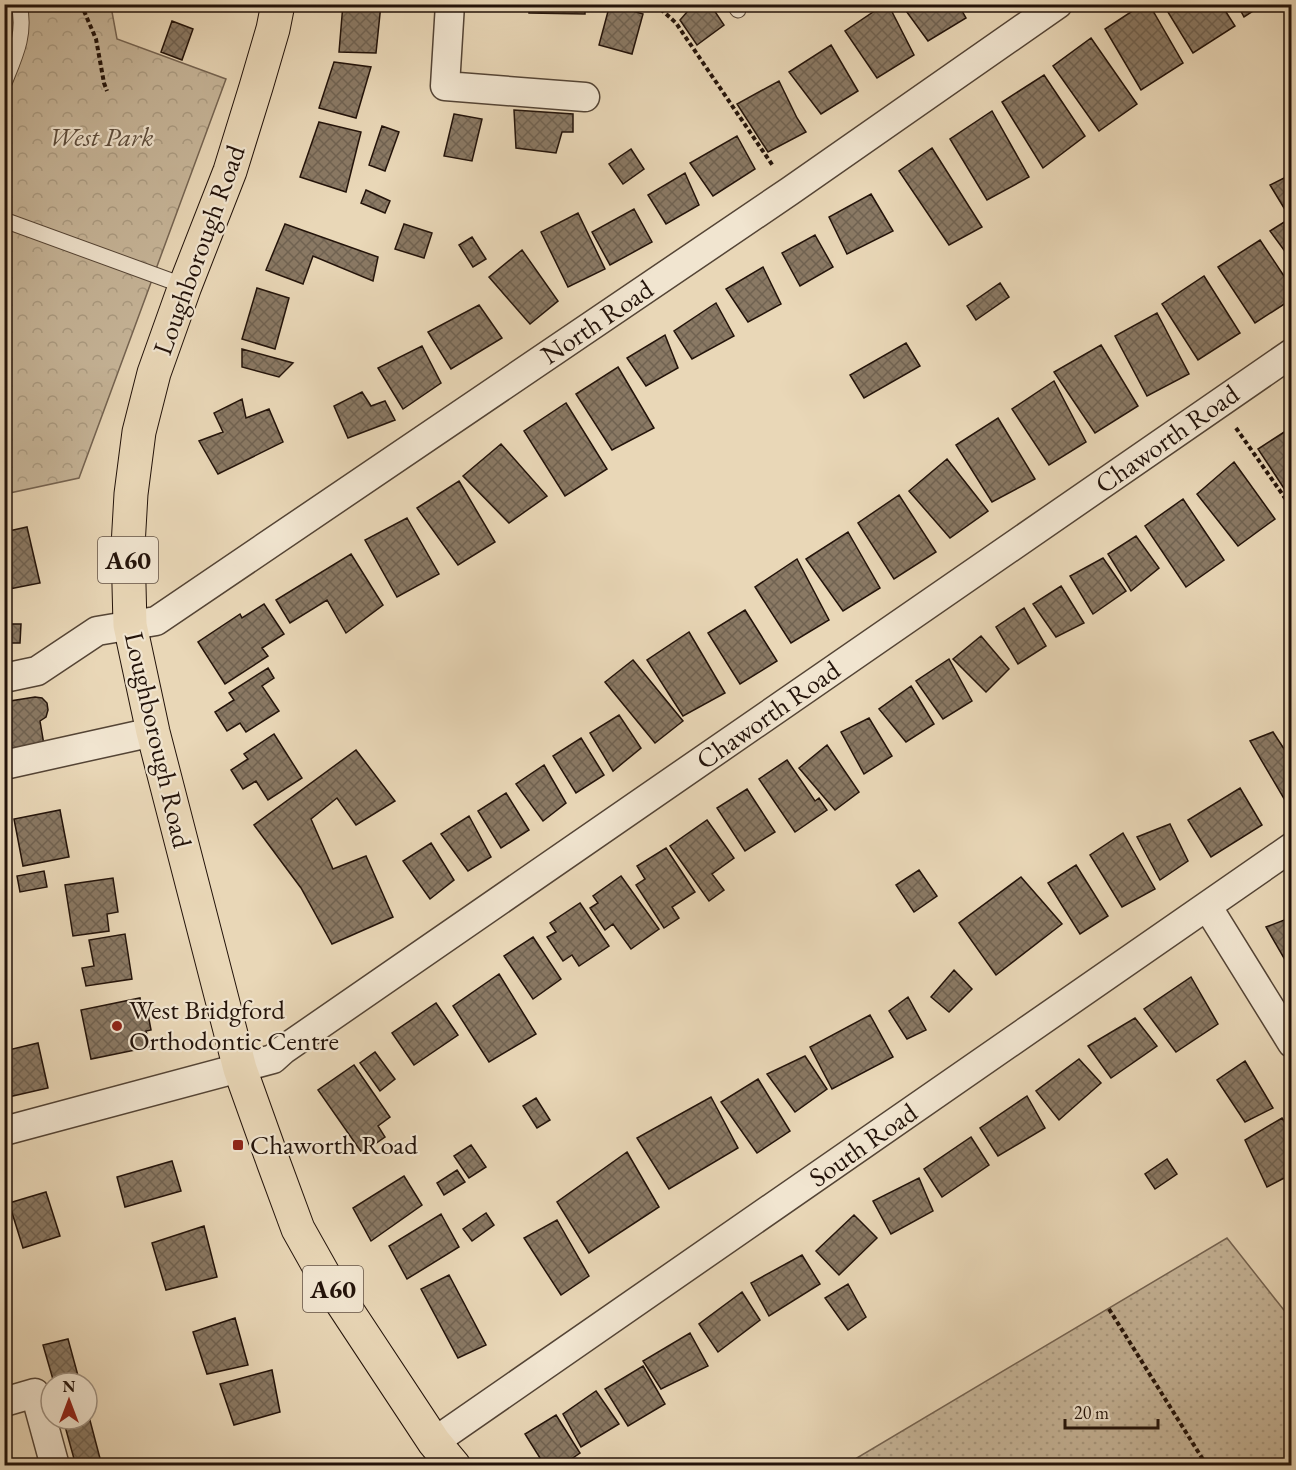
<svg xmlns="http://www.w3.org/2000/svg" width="1296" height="1470" font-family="'EB Garamond',serif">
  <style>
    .park { fill: url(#park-crowns); stroke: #756452; stroke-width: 1.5 }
    .garden { fill: url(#garden-dots); stroke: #756452; stroke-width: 1.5 }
    .building { fill: url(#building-cross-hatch); stroke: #23130a; stroke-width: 1.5 }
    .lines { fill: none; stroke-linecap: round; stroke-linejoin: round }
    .service-casing { stroke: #544435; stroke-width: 17 }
    .minor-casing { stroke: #544435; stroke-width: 31 }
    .primary-casing { stroke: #23130a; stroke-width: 35 }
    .path { stroke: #23130a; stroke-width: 4; stroke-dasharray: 4.5 3; stroke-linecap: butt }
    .service { stroke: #f1e5d0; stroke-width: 15 }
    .minor { stroke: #f1e5d0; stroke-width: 28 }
    .primary { stroke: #e9d7b7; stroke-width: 33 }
    .poi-dot { fill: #8f2418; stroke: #f1e5d0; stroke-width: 2 }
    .labels { text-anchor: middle; stroke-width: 4.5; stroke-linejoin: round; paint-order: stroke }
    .shield { fill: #f1e5d0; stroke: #615245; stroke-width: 1.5 }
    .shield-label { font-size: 26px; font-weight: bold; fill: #23130a }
    .park-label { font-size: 27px; font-style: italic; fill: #5c4c3c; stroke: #f1e5d0 }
    .street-label { font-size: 27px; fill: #23130a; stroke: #f1e5d0 }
    .poi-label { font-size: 27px; fill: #23130a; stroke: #f1e5d0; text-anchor: start }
  </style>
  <defs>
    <pattern id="park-crowns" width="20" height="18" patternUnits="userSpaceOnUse" patternTransform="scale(1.5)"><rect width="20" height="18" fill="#c7b69a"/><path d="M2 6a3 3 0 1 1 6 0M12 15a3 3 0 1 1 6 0" fill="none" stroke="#ab9c83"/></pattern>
    <pattern id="garden-dots" width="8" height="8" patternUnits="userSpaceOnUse" patternTransform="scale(1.5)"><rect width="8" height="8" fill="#c7b69a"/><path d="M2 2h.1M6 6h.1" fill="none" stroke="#ab9c83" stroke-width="1.8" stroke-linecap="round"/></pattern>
    <pattern id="building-cross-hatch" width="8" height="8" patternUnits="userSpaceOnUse" patternTransform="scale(1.5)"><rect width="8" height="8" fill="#8a7964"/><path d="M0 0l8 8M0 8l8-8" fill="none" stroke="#706251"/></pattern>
  </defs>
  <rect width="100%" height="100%" fill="#e9d7b7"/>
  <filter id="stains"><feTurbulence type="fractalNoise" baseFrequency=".00333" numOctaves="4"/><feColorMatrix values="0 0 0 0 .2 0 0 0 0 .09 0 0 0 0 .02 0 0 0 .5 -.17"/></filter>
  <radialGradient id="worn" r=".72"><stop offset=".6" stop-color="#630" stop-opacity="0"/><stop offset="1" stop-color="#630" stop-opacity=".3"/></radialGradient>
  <!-- park -->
  <path class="park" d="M4 5H112V12L117 39 226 79 79 478 5 494Z"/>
  <!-- garden -->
  <path class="garden" d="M1227 1238 1291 1319V1465H845Z"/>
  <!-- building -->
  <path class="building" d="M343 4H381L376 53 339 52Z
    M529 4H585V14L529 13Z
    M610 4 643 14 632 54 599 45Z
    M694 4H710L724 25 697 45 680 20Z
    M885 4H888L914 55 877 78 845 31Z
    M901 4H958L966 18 928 41Z
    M1143 4H1149L1183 63 1141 90 1105 29Z
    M1163 4H1221L1235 26 1193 53Z
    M1237 4H1264L1244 17Z
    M172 21 193 29 182 60 161 52Z
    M1091 38 1137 104 1099 131 1053 66Z
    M831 45 858 91 821 114 789 72Z
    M334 62 371 67 356 118 319 108Z
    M1044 75 1085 136 1043 168 1002 102Z
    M779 81 797 118 806 132 768 152 737 104Z
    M514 110 573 114V132H562L556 153 516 148Z
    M992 111 1029 177 987 200 950 139Z
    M454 114 482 119 472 161 444 156Z
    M319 122 361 132 346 192 300 177Z
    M382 126 399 132 385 171 369 165Z
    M737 136 755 169 713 196 690 163Z
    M932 148 982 227 949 245 899 171Z
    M631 149 644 169 623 184 609 164Z
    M685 173 699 205 666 224 648 195Z
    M1292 174V204L1284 208 1270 185Z
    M366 190 390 201 385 213 361 203Z
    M871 194 893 231 847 254 829 217Z
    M634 209 652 242 610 265 592 232Z
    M578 213 605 269 568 287 541 232Z
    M1292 217V261L1270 231Z
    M285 224 378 257 373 281 313 256 303 284 266 270Z
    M404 224 432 233 424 258 395 249Z
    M815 235 833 267 800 286 782 253Z
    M472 237 486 259 473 267 459 245Z
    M1260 240 1292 288V299L1255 323 1218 267Z
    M522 250 558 301 530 324 489 277Z
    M763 267 781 304 748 322 726 289Z
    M1204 276 1240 333 1198 360 1162 304Z
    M1000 283 1009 297 976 320 967 306Z
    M257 288 289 298 275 349 242 339Z
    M716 303 734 336 692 359 674 331Z
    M479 305 502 338 451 369 428 332Z
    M1157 313 1189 374 1147 396 1115 336Z
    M665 335 678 368 646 386 627 358Z
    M906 343 920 366 864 398 850 375Z
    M1101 345 1138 406 1095 433 1054 372Z
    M422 346 441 383 403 409 378 368Z
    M242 349 293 363 279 377 242 367Z
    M618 367 654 428 612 450 576 394Z
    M1054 381 1086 442 1049 465 1012 409Z
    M362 392 371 406 385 401 395 420 348 438 334 406Z
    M242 399 246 418 269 409 283 442 218 474 199 441 223 432 214 413Z
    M566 403 607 469 565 496 524 431Z
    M998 418 1035 479 992 502 956 445Z
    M1292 427V495L1289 496 1258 449Z
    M501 444 547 496 509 523 463 476Z
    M947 459 988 511 950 538 909 491Z
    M1234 462 1275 519 1238 546 1197 494Z
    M459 481 495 542 458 565 417 508Z
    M899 495 936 552 894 579 858 523Z
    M1183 499 1224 560 1186 587 1145 526Z
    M407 518 439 574 397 597 365 540Z
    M27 527 40 583 4 590V532Z
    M848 532 880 588 843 611 806 559Z
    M1136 536 1159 568 1131 591 1108 554Z
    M351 554 383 605 346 633 327 600 290 623 276 600Z
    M1103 558 1126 591 1093 614 1070 576Z
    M797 559 829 620 791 643 755 587Z
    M1061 586 1084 623 1056 637 1033 604Z
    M264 604 284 634 262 648 268 656 225 684 198 642 240 614 242 618Z
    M4 606H7V624H21L20 643H4Z
    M1024 608 1046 646 1018 664 996 627Z
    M745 610 777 661 740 684 708 633Z
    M689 632 725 693 683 716 647 660Z
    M981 636 1009 669 986 692 953 659Z
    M949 659 972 701 943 719 916 681Z
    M633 660 683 721 655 743 605 682Z
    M268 668 274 678 262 686 279 711 246 732 240 723 227 731 215 712 234 700 229 693Z
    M911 686 934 724 906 742 879 709Z
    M35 697 42 698 47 703 48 710 46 717 40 721 44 745 4 753V702Z
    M619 715 641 748 613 771 590 733Z
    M869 718 892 756 864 774 841 732Z
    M1273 732 1292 761V799L1286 802 1250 741Z
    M274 734 302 778 268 800 256 781 243 789 231 770 248 759 244 754Z
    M581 738 604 775 576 793 553 756Z
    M827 745 859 792 835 810 799 768Z
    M356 750 395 801 356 825 337 798 311 819 333 869 366 856 393 917 332 944 301 888 254 825Z
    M787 760 815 801 819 798 827 810 795 832 759 779Z
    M544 765 566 803 543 821 516 784Z
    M4 783H6L11 805 4 807Z
    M1240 788 1262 825 1211 857 1188 820Z
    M747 789 775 832 745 851 717 808Z
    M506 793 529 830 501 848 478 811Z
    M60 810 69 857 23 866 14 819Z
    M469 816 491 857 468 871 441 834Z
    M707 820 734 858 712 874 724 890 709 901 670 846Z
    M1170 824 1188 861 1160 880 1137 837Z
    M1123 833 1155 889 1122 907 1090 855Z
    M431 843 454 880 430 899 403 861Z
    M666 848 695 892 672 907 679 918 664 928 636 885 645 879 637 866Z
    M1076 865 1108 916 1080 934 1048 883Z
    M919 870 937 896 914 912 896 885Z
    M44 871 47 887 20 892 17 876Z
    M621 876 659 929 631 949 613 924 605 930 590 908 598 903 593 896Z
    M1021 877 1062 924 996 975 959 923Z
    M113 878 118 912 107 914 109 931 73 936 65 885Z
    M580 903 609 946 579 966 572 955 563 961 547 937 556 932 550 923Z
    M1292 917V972L1266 927Z
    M125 934 132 979 86 986 82 968 94 966 89 940Z
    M533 937 561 979 533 999 504 956Z
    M954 970 972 989 949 1012 931 997Z
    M499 974 536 1034 489 1062 453 1006Z
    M1191 977 1218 1024 1176 1052 1144 1009Z
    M908 997 926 1030 907 1039 889 1011Z
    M140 998 143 1015 148 1014 151 1030 146 1031 150 1047 91 1059 81 1010Z
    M436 1003 458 1035 414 1065 392 1033Z
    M870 1015 893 1057 832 1089 810 1047Z
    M1135 1018 1157 1046 1111 1078 1088 1046Z
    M38 1043 48 1088 4 1098V1051Z
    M375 1052 395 1079 380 1091 360 1063Z
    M805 1056 827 1089 795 1112 767 1074Z
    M1079 1059 1101 1083 1059 1120 1036 1091Z
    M1245 1061 1273 1108 1245 1122 1217 1080Z
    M354 1065 390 1117 378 1126 385 1137 362 1153 318 1090Z
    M758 1079 790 1131 757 1153 721 1102Z
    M1027 1096 1045 1128 998 1156 980 1128Z
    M711 1097 738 1148 669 1189 637 1138Z
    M536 1098 550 1120 537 1128 523 1106Z
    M1282 1118 1292 1134V1174L1267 1187 1245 1140Z
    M971 1137 989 1165 942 1197 924 1169Z
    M471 1145 486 1167 469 1178 454 1156Z
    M627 1152 659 1207 589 1253 557 1202Z
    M1167 1159 1177 1174 1155 1189 1145 1174Z
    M172 1161 181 1191 125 1207 117 1177Z
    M457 1170 465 1182 444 1195 437 1183Z
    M404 1176 422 1205 371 1241 353 1208Z
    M919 1178 933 1211 891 1234 873 1201Z
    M46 1192 60 1236 23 1248 9 1203Z
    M486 1213 494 1225 472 1241 463 1229Z
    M441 1214 459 1247 407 1279 389 1246Z
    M854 1215 877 1238 839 1275 816 1251Z
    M557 1220 589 1276 561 1295 524 1238Z
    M204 1226 217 1277 166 1290 152 1243Z
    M4 1240 11 1268 4 1270Z
    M802 1255 820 1284 769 1316 751 1283Z
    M449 1275 486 1345 458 1358 421 1289Z
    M848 1284 866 1317 848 1330 825 1298Z
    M742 1292 760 1320 718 1352 699 1324Z
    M235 1318 248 1365 207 1374 193 1332Z
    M690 1333 708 1366 661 1389 643 1361Z
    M68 1339 80 1383H54L43 1345Z
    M643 1366 665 1404 628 1426 605 1389Z
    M272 1370 280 1412 234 1425 220 1384Z
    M596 1391 619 1424 581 1447 563 1414Z
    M87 1409 102 1466H76L63 1419H87Z
    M556 1415 580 1453 561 1466H545L525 1434Z"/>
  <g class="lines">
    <defs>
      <path id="service" d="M734 4 738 10
        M4 83C15 56 26 34 19 4
        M4 220 185 286"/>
      <path id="minor" d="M450 4 445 86 585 97
        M4 678 37 671 97 631 156 621 790 191 1058 4
        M4 765 153 732
        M1207 906 1292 1043
        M4 1131 273 1059 283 1050 1292 353
        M4 1402 35 1393 55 1466
        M434 1442 1292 847"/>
      <path id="primary" d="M278 4 273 29 256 87 230 171 185 286 154 373 139 432 131 494 128 546 130 625 153 732 240 1069 274 1164 298 1229 325 1277 434 1442 454 1466"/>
    </defs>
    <!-- service casing -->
    <use href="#service" class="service-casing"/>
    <!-- minor casing -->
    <use href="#minor" class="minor-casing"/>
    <!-- primary casing -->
    <use href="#primary" class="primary-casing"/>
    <!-- path -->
    <path class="path" d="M81 4 96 39 104 83 107 91
      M655 4 676 23 773 166
      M1236 428 1292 508
      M1109 1309 1207 1466
      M861 1465V1466"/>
    <!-- service -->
    <use href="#service" class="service"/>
    <!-- minor -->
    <use href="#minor" class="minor"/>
    <!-- primary -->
    <use href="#primary" class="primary"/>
  </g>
  <!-- markers -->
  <g class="poi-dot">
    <circle cx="117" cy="1026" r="6"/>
    <rect x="232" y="1139" width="12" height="12" rx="3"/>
  </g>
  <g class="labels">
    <!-- shield labels -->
    <g class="shield">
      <rect x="98" y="537" width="60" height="46" rx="4.5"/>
      <rect x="303" y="1266" width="60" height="46" rx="4.5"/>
    </g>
    <g class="shield-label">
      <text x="128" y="569">A60</text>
      <text x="333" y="1298">A60</text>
    </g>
    <!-- park labels -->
    <g class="park-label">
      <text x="101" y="146">West Park</text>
    </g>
    <!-- street labels -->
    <g class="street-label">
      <text transform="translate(199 250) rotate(-70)" y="9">Loughborough Road</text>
      <text transform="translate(597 322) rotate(-34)" y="9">North Road</text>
      <text transform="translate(1167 439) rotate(-35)" y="9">Chaworth Road</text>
      <text transform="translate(768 715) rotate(-35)" y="9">Chaworth Road</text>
      <text transform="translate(158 740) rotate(77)" y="9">Loughborough Road</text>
      <text transform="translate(863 1145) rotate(-35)" y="9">South Road</text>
    </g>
    <!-- poi labels -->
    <g class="poi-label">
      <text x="129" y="1019">West Bridgford<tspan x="129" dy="31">Orthodontic Centre</tspan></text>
      <text x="250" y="1154">Chaworth Road</text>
    </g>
  </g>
  <!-- margin -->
  <rect width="1296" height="1470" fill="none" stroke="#e9d7b7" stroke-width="24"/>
  <rect x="6" y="6" width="1284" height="1458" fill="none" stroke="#23130a" stroke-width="3"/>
  <rect x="12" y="12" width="1272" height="1446" fill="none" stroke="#23130a" stroke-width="1.5"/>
  <!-- north arrow -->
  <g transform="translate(69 1401)"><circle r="28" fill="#f1e5d0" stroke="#9f9181" stroke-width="1.5"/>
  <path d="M0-4.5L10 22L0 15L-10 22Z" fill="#8f2418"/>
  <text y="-9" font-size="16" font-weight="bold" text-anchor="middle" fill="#23130a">N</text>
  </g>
  <!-- scale -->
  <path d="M1065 1419v9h93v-9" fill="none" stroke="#23130a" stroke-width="3"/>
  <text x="1074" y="1419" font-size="18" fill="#23130a" stroke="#f1e5d0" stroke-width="4.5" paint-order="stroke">20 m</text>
  <rect width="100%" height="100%" filter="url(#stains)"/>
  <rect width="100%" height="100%" fill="url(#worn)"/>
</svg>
